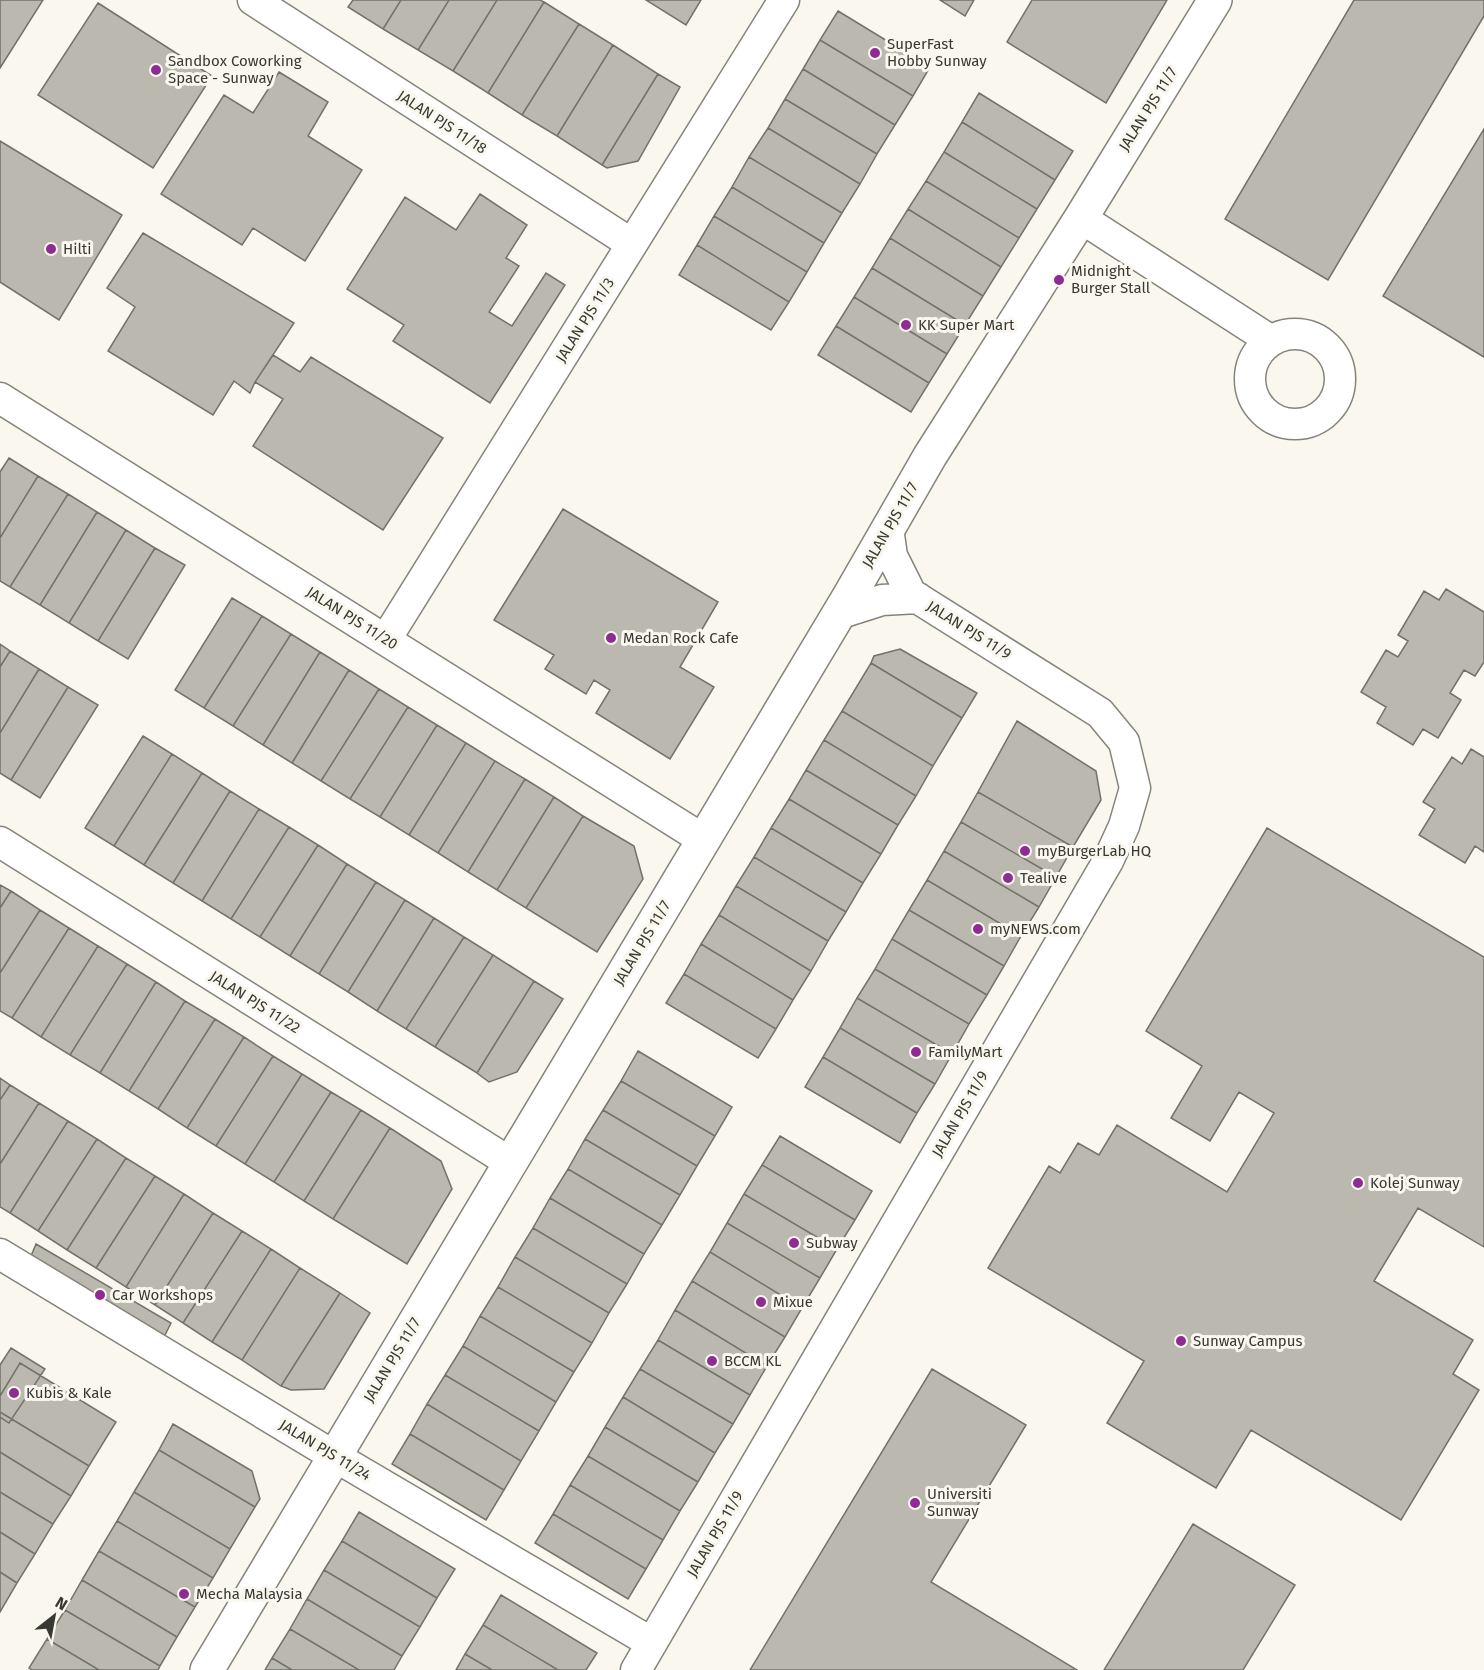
<svg xmlns="http://www.w3.org/2000/svg" width="1484" height="1670" font-family="'Fira Sans',sans-serif">
  <style>
    .building { fill: #bab8af; stroke: #737269; stroke-width: 1.5 }
    .lines { fill: none; stroke-linecap: round; stroke-linejoin: round }
    .minor-casing { stroke: #85847b; stroke-width: 33 }
    .tertiary-casing { stroke: #85847b; stroke-width: 36 }
    .minor { stroke: #fff; stroke-width: 30 }
    .tertiary { stroke: #fff; stroke-width: 33 }
    .poi-dot { fill: #8f2c94; stroke: #faf8ee; stroke-width: 2 }
    .labels { text-anchor: middle; stroke-width: 6; stroke-linejoin: round; paint-order: stroke }
    .poi-label { font-size: 15px; fill: #383834; stroke: #faf8ee; text-anchor: start }
    .street-label { font-size: 15px; fill: #383834; stroke: #faf8ee }
  </style>
  <rect width="100%" height="100%" fill="#faf8ee"/>
  <!-- building -->
  <path class="building" d="M0 0H43L0 68Z
    M353 0H401L383 29 348 7Z
    M401 0H449L418 50 383 29Z
    M449 0H497L453 71 418 50Z
    M497 0H540L544 2 488 93 453 71Z
    M646 0H701L686 25Z
    M940 0H974L965 16Z
    M1032 0H1167L1106 103 1007 42Z
    M1354 0H1484V16L1328 280 1225 219Z
    M544 2 579 24 522 115 488 93Z
    M98 3 212 76 153 168 38 95Z
    M838 11 930 67 913 96 820 40Z
    M579 24 613 45 557 136 522 115Z
    M820 40 913 96 895 125 803 69Z
    M613 45 658 74 602 165 557 136Z
    M803 69 895 125 877 154 785 99Z
    M279 72 328 102 308 136 362 170 305 261 253 228 242 245 161 194 224 95 253 113Z
    M658 74 680 87 638 161 607 168 602 165Z
    M979 93 1073 151 1055 180 962 122Z
    M785 99 877 154 860 184 768 128Z
    M962 122 1055 180 1037 209 944 152Z
    M768 128 860 184 842 213 749 157Z
    M1484 129V357L1383 296Z
    M0 141 122 215 59 320 0 282Z
    M944 152 1037 209 1019 238 926 181Z
    M749 157 842 213 824 243 732 187Z
    M926 181 1019 238 1001 267 908 209Z
    M732 187 824 243 807 272 714 216Z
    M480 194 527 225 506 258 519 266 489 312 512 326 546 273 565 285 490 403 393 341 404 325 347 289 405 197 456 230Z
    M908 209 1001 267 983 296 890 238Z
    M714 216 807 272 789 302 697 245Z
    M143 233 294 323 255 382 250 393 234 381 213 415 108 351 135 307 107 288Z
    M890 238 983 296 965 325 872 268Z
    M697 245 789 302 771 330 679 275Z
    M872 268 965 325 947 354 854 297Z
    M854 297 947 354 929 383 836 326Z
    M836 326 929 383 911 412 818 355Z
    M273 355 300 372 311 357 443 438 383 530 253 446 283 399 255 382Z
    M9 458 38 476 0 538V472Z
    M38 476 68 494 10 587 0 581V538Z
    M68 494 97 512 40 605 10 587Z
    M563 509 718 602 680 667 714 687 670 759 596 713 610 690 594 680 586 694 545 669 554 655 494 620Z
    M97 512 126 530 69 623 40 605Z
    M126 530 155 548 98 641 69 623Z
    M155 548 185 565 128 659 98 641Z
    M1446 589 1484 612V662L1475 676 1464 670 1450 693 1461 700 1438 738 1423 729 1413 745 1377 723 1386 707 1361 692 1386 650 1398 657 1408 641 1398 635 1424 591 1439 600Z
    M232 598 262 616 204 708 175 690Z
    M262 616 291 634 233 726 204 708Z
    M291 634 320 652 263 745 233 726Z
    M0 644 10 651 0 667Z
    M900 649 977 693 962 718 871 663 874 656Z
    M10 651 39 669 0 733V667Z
    M320 652 349 670 292 763 263 745Z
    M871 663 962 718 933 766 842 711Z
    M39 669 68 687 11 780 0 773V733Z
    M349 670 379 689 321 781 292 763Z
    M68 687 98 705 40 798 11 780Z
    M379 689 408 707 350 799 321 781Z
    M408 707 437 725 380 817 350 799Z
    M842 711 933 766 916 796 824 740Z
    M1017 721 1096 771 1101 800 1073 847 978 792Z
    M437 725 466 743 409 835 380 817Z
    M143 736 172 754 114 846 85 828Z
    M824 740 916 796 898 825 806 770Z
    M466 743 495 761 438 853 409 835Z
    M1471 749 1484 757V852L1475 846 1465 863 1419 835 1435 809 1423 802 1452 757 1462 764Z
    M172 754 202 773 144 865 114 846Z
    M495 761 525 779 468 872 438 853Z
    M806 770 898 825 881 854 789 799Z
    M202 773 230 791 173 883 144 865Z
    M525 779 554 797 497 890 468 872Z
    M230 791 259 809 202 901 173 883Z
    M978 792 1073 847 1056 877 961 822Z
    M554 797 583 816 526 908 497 890Z
    M789 799 881 854 863 883 771 828Z
    M259 809 289 827 231 919 202 901Z
    M583 816 634 846 643 879 597 952 526 908Z
    M961 822 1056 877 1039 907 944 851Z
    M289 827 318 845 260 937 231 919Z
    M771 828 863 883 846 912 754 857Z
    M1267 828 1484 957V1247L1418 1208 1374 1281 1473 1340 1453 1374 1479 1390 1401 1520 1251 1430 1216 1488 1107 1423 1144 1361 988 1268 1049 1166 1060 1173 1078 1143 1099 1155 1117 1125 1227 1192 1274 1113 1239 1092 1210 1141 1171 1118 1202 1066 1146 1031Z
    M318 845 347 864 290 956 260 937Z
    M944 851 1039 907 1021 936 927 880Z
    M754 857 846 912 828 941 736 886Z
    M347 864 376 882 319 974 290 956Z
    M927 880 1021 936 1004 966 909 910Z
    M376 882 405 900 348 992 319 974Z
    M0 885 11 891 0 908Z
    M736 886 828 941 811 971 719 915Z
    M11 891 40 910 0 973V908Z
    M405 900 434 918 377 1011 348 992Z
    M40 910 69 928 12 1018 0 1011V973Z
    M909 910 1004 966 987 995 892 939Z
    M719 915 811 971 793 1000 701 944Z
    M434 918 464 937 406 1029 377 1011Z
    M69 928 98 946 41 1037 12 1018Z
    M464 937 493 955 435 1047 406 1029Z
    M892 939 987 995 969 1024 875 969Z
    M701 944 793 1000 776 1029 684 974Z
    M98 946 127 964 70 1055 41 1037Z
    M493 955 534 981 477 1073 435 1047Z
    M127 964 156 982 100 1073 70 1055Z
    M875 969 969 1024 952 1054 857 998Z
    M684 974 776 1029 758 1058 666 1003Z
    M534 981 563 999 517 1072 489 1082 477 1073Z
    M156 982 185 1001 129 1091 100 1073Z
    M857 998 952 1054 935 1084 840 1028Z
    M185 1001 215 1019 158 1109 129 1091Z
    M215 1019 244 1037 187 1128 158 1109Z
    M840 1028 935 1084 917 1113 823 1057Z
    M244 1037 273 1056 216 1146 187 1128Z
    M638 1051 732 1107 715 1136 621 1081Z
    M273 1056 302 1074 245 1164 216 1146Z
    M823 1057 917 1113 900 1143 805 1087Z
    M302 1074 331 1092 274 1182 245 1164Z
    M0 1078 10 1085 0 1100Z
    M621 1081 715 1136 697 1166 603 1110Z
    M10 1085 39 1103 0 1164V1100Z
    M331 1092 361 1110 304 1201 274 1182Z
    M39 1103 68 1121 10 1213 0 1207V1164Z
    M361 1110 390 1128 333 1219 304 1201Z
    M603 1110 697 1166 680 1195 585 1139Z
    M68 1121 97 1139 38 1231 10 1213Z
    M390 1128 441 1161 452 1189 407 1264 333 1219Z
    M780 1136 872 1191 855 1220 762 1165Z
    M97 1139 126 1158 67 1250 38 1231Z
    M585 1139 680 1195 662 1225 568 1169Z
    M126 1158 155 1176 96 1268 67 1250Z
    M762 1165 855 1220 837 1249 744 1194Z
    M568 1169 662 1225 644 1254 550 1198Z
    M155 1176 184 1194 126 1287 96 1268Z
    M184 1194 213 1213 155 1305 126 1287Z
    M744 1194 837 1249 820 1278 727 1223Z
    M550 1198 644 1254 627 1284 533 1228Z
    M213 1213 242 1231 183 1323 155 1305Z
    M727 1223 820 1278 802 1308 710 1252Z
    M533 1228 627 1284 609 1313 515 1257Z
    M242 1231 271 1249 212 1342 183 1323Z
    M36 1244 171 1323 161 1343 31 1256Z
    M271 1249 300 1268 242 1360 212 1342Z
    M710 1252 802 1308 785 1337 692 1281Z
    M515 1257 609 1313 592 1343 498 1287Z
    M300 1268 340 1293 281 1386 242 1360Z
    M692 1281 785 1337 767 1366 675 1310Z
    M498 1287 592 1343 574 1372 480 1316Z
    M340 1293 370 1313 324 1389 291 1390 281 1386Z
    M675 1310 767 1366 750 1395 658 1340Z
    M480 1316 574 1372 556 1402 463 1346Z
    M658 1340 750 1395 733 1424 640 1369Z
    M463 1346 556 1402 539 1431 445 1375Z
    M11 1348 45 1369 9 1423 0 1417V1365Z
    M20 1363 116 1422 89 1466 0 1412V1396Z
    M640 1369 733 1424 715 1453 623 1397Z
    M932 1369 1026 1425 931 1582 1077 1670H750Z
    M445 1375 539 1431 521 1461 427 1404Z
    M623 1397 715 1453 698 1482 605 1427Z
    M427 1404 521 1461 504 1490 410 1434Z
    M0 1412 89 1466 71 1496 0 1452Z
    M173 1424 252 1471 260 1499 255 1507 159 1450Z
    M605 1427 698 1482 680 1511 588 1456Z
    M410 1434 504 1490 486 1520 392 1464Z
    M159 1450 255 1507 230 1549 134 1492Z
    M0 1452 71 1496 53 1524 0 1492Z
    M588 1456 680 1511 663 1540 570 1485Z
    M570 1485 663 1540 646 1569 553 1514Z
    M0 1492 53 1524 35 1554 0 1532Z
    M134 1492 230 1549 213 1578 117 1521Z
    M359 1512 455 1569 437 1598 342 1541Z
    M553 1514 646 1569 628 1599 535 1543Z
    M117 1521 213 1578 195 1607 99 1551Z
    M1193 1524 1295 1585 1243 1670H1104Z
    M0 1532 35 1554 17 1583 0 1572Z
    M342 1541 437 1598 420 1627 324 1570Z
    M99 1551 195 1607 177 1637 82 1580Z
    M324 1570 420 1627 402 1656 307 1599Z
    M0 1572 17 1583 0 1612Z
    M82 1580 177 1637 160 1666 65 1610Z
    M501 1595 597 1653 586 1670H558L483 1625Z
    M307 1599 402 1656 394 1670H359L290 1629Z
    M65 1610 160 1666 158 1670H99L47 1639Z
    M483 1625 558 1670H492L465 1654Z
    M290 1629 359 1670H292L272 1658Z
    M47 1639 99 1670H32L29 1668Z
    M465 1654 492 1670H456Z
    M272 1658 292 1670H265Z"/>
  <g class="lines">
    <defs>
      <path id="minor" d="M253 0 632 244
        M1081 218 1270 340
        M1250 379a45 45 0 1 1 90 0a45 45 0 1 1-90 0Z
        M0 398 704 840
        M838 614 882 600 918 598
        M386 639 784 0
        M0 842 511 1163
        M0 1254 334 1456 652 1643
        M636 1670 1108 861 1124 826 1135 788 1124 742 1100 713 911 594 892 556 888 528"/>
      <path id="tertiary" d="M207 1670 850 595 930 456 1081 218 1215 0"/>
    </defs>
    <!-- minor casing -->
    <use href="#minor" class="minor-casing"/>
    <!-- tertiary casing -->
    <use href="#tertiary" class="tertiary-casing"/>
    <!-- minor -->
    <use href="#minor" class="minor"/>
    <!-- tertiary -->
    <use href="#tertiary" class="tertiary"/>
  </g>
  <!-- markers -->
  <g class="poi-dot">
    <circle cx="875" cy="53" r="6"/>
    <circle cx="156" cy="70" r="6"/>
    <circle cx="51" cy="249" r="6"/>
    <circle cx="1059" cy="280" r="6"/>
    <circle cx="906" cy="325" r="6"/>
    <circle cx="611" cy="638" r="6"/>
    <circle cx="1025" cy="851" r="6"/>
    <circle cx="1008" cy="878" r="6"/>
    <circle cx="978" cy="929" r="6"/>
    <circle cx="916" cy="1052" r="6"/>
    <circle cx="1358" cy="1183" r="6"/>
    <circle cx="794" cy="1243" r="6"/>
    <circle cx="100" cy="1295" r="6"/>
    <circle cx="761" cy="1302" r="6"/>
    <circle cx="1181" cy="1341" r="6"/>
    <circle cx="712" cy="1361" r="6"/>
    <circle cx="14" cy="1393" r="6"/>
    <circle cx="915" cy="1503" r="6"/>
    <circle cx="184" cy="1594" r="6"/>
  </g>
  <g class="labels">
    <!-- poi labels -->
    <g class="poi-label">
      <text x="887" y="49">SuperFast<tspan x="887" dy="17">Hobby Sunway</tspan></text>
      <text x="168" y="66">Sandbox Coworking<tspan x="168" dy="17">Space - Sunway</tspan></text>
      <text x="63" y="254">Hilti</text>
      <text x="1071" y="276">Midnight<tspan x="1071" dy="17">Burger Stall</tspan></text>
      <text x="918" y="330">KK Super Mart</text>
      <text x="623" y="643">Medan Rock Cafe</text>
      <text x="1037" y="856">myBurgerLab HQ</text>
      <text x="1020" y="883">Tealive</text>
      <text x="990" y="934">myNEWS.com</text>
      <text x="928" y="1057">FamilyMart</text>
      <text x="1370" y="1188">Kolej Sunway</text>
      <text x="806" y="1248">Subway</text>
      <text x="112" y="1300">Car Workshops</text>
      <text x="773" y="1307">Mixue</text>
      <text x="1193" y="1346">Sunway Campus</text>
      <text x="724" y="1366">BCCM KL</text>
      <text x="26" y="1398">Kubis &amp; Kale</text>
      <text x="927" y="1499">Universiti<tspan x="927" dy="17">Sunway</tspan></text>
      <text x="196" y="1599">Mecha Malaysia</text>
    </g>
    <!-- street labels -->
    <g class="street-label">
      <text transform="translate(1148 109) rotate(-58)" y="5">JALAN PJS 11/7</text>
      <text transform="translate(442 122) rotate(33)" y="5">JALAN PJS 11/18</text>
      <text transform="translate(585 320) rotate(-58)" y="5">JALAN PJS 11/3</text>
      <text transform="translate(890 525) rotate(-60)" y="5">JALAN PJS 11/7</text>
      <text transform="translate(352 618) rotate(32)" y="5">JALAN PJS 11/20</text>
      <text transform="translate(969 630) rotate(32)" y="5">JALAN PJS 11/9</text>
      <text transform="translate(642 943) rotate(-59)" y="5">JALAN PJS 11/7</text>
      <text transform="translate(255 1002) rotate(32)" y="5">JALAN PJS 11/22</text>
      <text transform="translate(960 1114) rotate(-60)" y="5">JALAN PJS 11/9</text>
      <text transform="translate(392 1360) rotate(-59)" y="5">JALAN PJS 11/7</text>
      <text transform="translate(325 1450) rotate(31)" y="5">JALAN PJS 11/24</text>
      <text transform="translate(715 1534) rotate(-60)" y="5">JALAN PJS 11/9</text>
    </g>
  </g>
  <!-- north arrow -->
  <g transform="translate(54 1616) rotate(31)" stroke="#faf8ee" stroke-width="4.5" paint-order="stroke">
  <path d="M0-4.5L10 22L0 15L-10 22Z" fill="#383834"/>
  <text y="-9" font-size="16" font-weight="bold" text-anchor="middle" fill="#383834">N</text>
  </g>
</svg>
